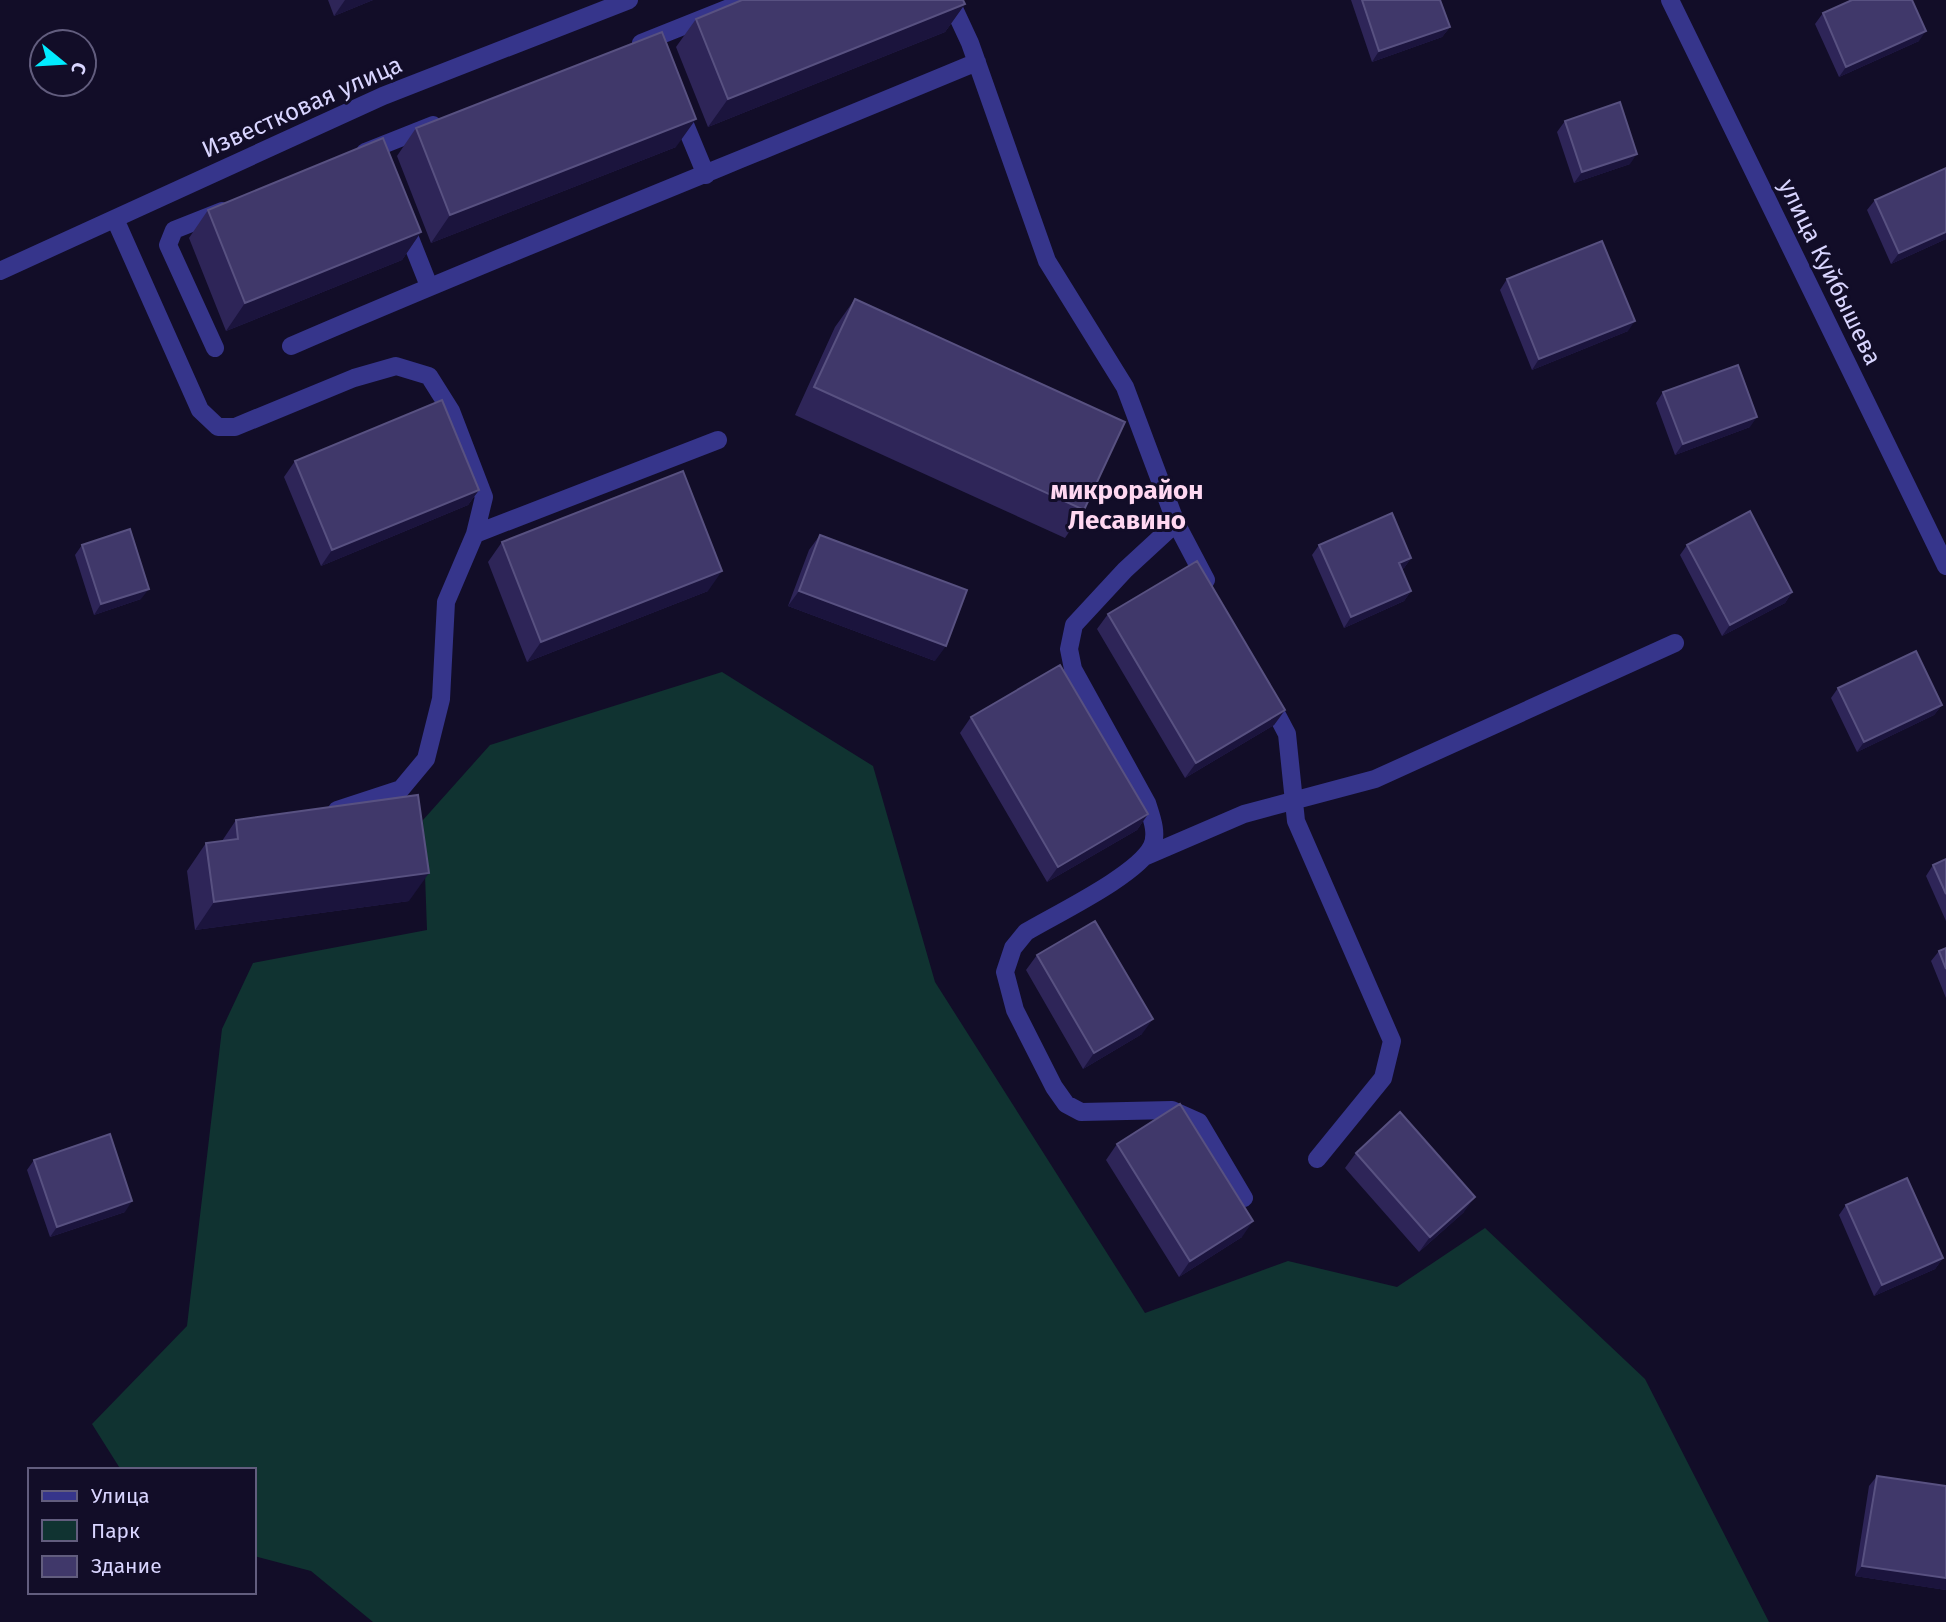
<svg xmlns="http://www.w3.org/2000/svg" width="1946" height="1622" font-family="'Fira Sans',sans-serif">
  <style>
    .green { fill: #103331 }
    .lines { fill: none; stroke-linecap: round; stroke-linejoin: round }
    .minor { stroke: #36358b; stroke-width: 18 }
    .wall { fill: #2e2558 }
    .shaded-wall { fill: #1b143d }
    .building { fill: #40386a; stroke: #585181; stroke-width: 2 }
    .labels { text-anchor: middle; stroke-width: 6; stroke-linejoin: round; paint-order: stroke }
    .street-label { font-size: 24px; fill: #d9d5ff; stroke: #120d28 }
    .neighbourhood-label { font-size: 26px; font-weight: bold; fill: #ffd7f1; stroke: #120d28 }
  </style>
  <rect width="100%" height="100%" fill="#120d28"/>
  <!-- green -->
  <path class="green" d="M722 672 873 766 935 982 1145 1313 1288 1261 1397 1287 1485 1228 1645 1379 1769 1622H373L311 1571 254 1556V1470H121L92 1424 187 1326 222 1029 253 963 427 930 423 820 490 745Z"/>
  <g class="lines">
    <!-- minor -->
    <path class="minor" d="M950 0 970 43 1047 261 1125 387 1176 523 1206 580
      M1670 0 1946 566
      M641 43 749 0
      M679 110 706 175
      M365 152 433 125
      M115 219 200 410 218 427H235L354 378 396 366 429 376 451 411 484 497 475 534 446 602 441 699 426 759 401 789 337 810
      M404 223 429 286
      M0 271 383 96 629 0
      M291 346C518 248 749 157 977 62
      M215 348 168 245 174 230 222 211
      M1176 523 1125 570 1074 625 1069 649 1073 669 1147 803C1151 816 1158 833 1152 846 1138 875 1056 914 1026 932L1013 948 1005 972 1015 1010 1054 1087 1066 1104 1081 1112 1172 1110 1199 1122 1244 1198
      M475 534 718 440
      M1268 698 1287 734 1296 821 1392 1041 1383 1078 1317 1159
      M1144 857 1244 814 1375 779 1675 643"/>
  </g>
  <!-- wall -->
  <path class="wall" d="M328 0H373L334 16Z
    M1351 0H1440L1450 27 1442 37 1372 62Z
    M965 4 945 32 708 127 676 47 696 19Z
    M1823 13 1919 41 1839 77 1815 24Z
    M1565 121 1630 164 1574 183 1557 132Z
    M416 128 676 147 431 243 397 156Z
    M1946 168V239L1891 264 1867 210 1875 200Z
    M208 210 421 232 402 260 226 331 189 238Z
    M1507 279 1628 331 1532 370 1500 290Z
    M855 299 1084 510 1065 538 795 415 835 327Z
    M1663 392 1750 427 1675 455 1656 403Z
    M295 461 479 490 468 505 321 566 284 477Z
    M820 535 935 661 788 606 809 550Z
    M502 542 708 591 527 662 488 562Z
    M82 545 141 599 94 615 75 555Z
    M1319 545 1411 558 1404 568 1402 569 1411 591 1404 601 1344 628 1312 555Z
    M1687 545 1792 592 1785 603 1722 636 1680 555Z
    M1108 614 1285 710 1274 725 1185 778 1097 629Z
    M1838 688 1942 705 1934 715 1857 752 1831 698Z
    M971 717 1148 814 1137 830 1047 882 960 733Z
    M236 820 409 901 195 930 187 871 206 843 222 841Z
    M1946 859V921L1926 876 1933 865Z
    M1946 948V998L1931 961 1939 951Z
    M1037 955 1142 1034 1083 1069 1026 970Z
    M1117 1144 1242 1237 1179 1277 1106 1160Z
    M1356 1153 1464 1212 1419 1252 1345 1168Z
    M34 1160 125 1212 50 1237 27 1170Z
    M1846 1205 1943 1258 1935 1269 1874 1296 1839 1215Z
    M1877 1476 1946 1486V1590L1855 1576 1869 1486Z"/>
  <!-- shaded-wall -->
  <path class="shaded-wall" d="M345 0H373L334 16Z
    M965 4 945 32 708 127 728 99Z
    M1450 27 1442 37 1372 62 1379 51Z
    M1926 31 1919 41 1839 77 1846 67Z
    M696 119 676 147 431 243 450 215Z
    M1637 154 1630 164 1574 183 1582 172Z
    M421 232 402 260 226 331 245 303Z
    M1946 232V239L1891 264 1899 253Z
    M1635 321 1628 331 1532 370 1539 359Z
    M1757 417 1750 427 1675 455 1683 444Z
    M479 490 468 505 321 566 332 550Z
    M1411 558 1404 568 1392 574 1399 563Z
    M722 571 708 591 527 662 541 642Z
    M149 589 141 599 94 615 101 604Z
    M799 591 946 646 935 661 788 606Z
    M1411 591 1404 601 1344 628 1351 617Z
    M1792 592 1785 603 1722 636 1730 625Z
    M1942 705 1934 715 1857 752 1864 742Z
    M1285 710 1274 725 1185 778 1196 763Z
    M1148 814 1137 830 1047 882 1058 867Z
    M429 873 409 901 195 930 214 902Z
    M1153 1019 1142 1034 1083 1069 1094 1053Z
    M1475 1197 1464 1212 1419 1252 1430 1237Z
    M132 1201 125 1212 50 1237 57 1227Z
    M1253 1221 1242 1237 1179 1277 1190 1261Z
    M1943 1258 1935 1269 1874 1296 1882 1285Z
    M1862 1566 1946 1578V1590L1855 1576Z"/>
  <!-- building -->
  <path class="building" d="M742 0H963L965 4 728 99 696 19Z
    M1362 0H1440L1450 27 1379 51Z
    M1852 0H1912L1926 31 1846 67 1823 13Z
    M662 32 696 119 450 215 416 128Z
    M1620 102 1637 154 1582 172 1565 121Z
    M383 138 421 232 245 303 208 210Z
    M1946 168V232L1899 253 1875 200Z
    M1602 241 1635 321 1539 359 1507 279Z
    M855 299 1125 422 1084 510 814 387Z
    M1738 365 1757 417 1683 444 1663 392Z
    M442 400 479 490 332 550 295 461Z
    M683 471 722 571 541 642 502 542Z
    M1750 511 1792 592 1730 625 1687 545Z
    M1392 513 1411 558 1399 563 1411 591 1351 617 1319 545Z
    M130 529 149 589 101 604 82 545Z
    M820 535 967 590 946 646 799 591Z
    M1197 561 1285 710 1196 763 1108 614Z
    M1916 651 1942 705 1864 742 1838 688Z
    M1060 665 1148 814 1058 867 971 717Z
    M418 795 429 873 214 902 206 843 238 839 236 820Z
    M1946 859V894L1933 865Z
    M1095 921 1153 1019 1094 1053 1037 955Z
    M1946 948V969L1939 951Z
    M1180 1104 1253 1221 1190 1261 1117 1144Z
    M1400 1112 1475 1197 1430 1237 1356 1153Z
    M110 1134 132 1201 57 1227 34 1160Z
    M1907 1178 1943 1258 1882 1285 1846 1205Z
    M1877 1476 1946 1486V1578L1862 1566Z"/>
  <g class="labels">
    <!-- street labels -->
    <g class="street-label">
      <text transform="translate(302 107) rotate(-24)" y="8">Известковая улица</text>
      <text transform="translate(1830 272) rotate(64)" y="8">улица Куйбышева</text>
    </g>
    <!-- neighbourhood labels -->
    <g class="neighbourhood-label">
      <text x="1127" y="499">микрорайон<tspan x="1127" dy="30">Лесавино</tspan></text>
    </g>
  </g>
  <!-- legend -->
  <rect x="28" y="1468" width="228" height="126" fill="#120d28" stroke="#625d7e" stroke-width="2"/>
  <rect x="42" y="1491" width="35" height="10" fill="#36358b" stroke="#625d7e" stroke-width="2"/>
  <text x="91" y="1503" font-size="21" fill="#d9d5ff">Улица</text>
  <rect x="42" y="1520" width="35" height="21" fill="#103331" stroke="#625d7e" stroke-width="2"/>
  <text x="91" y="1538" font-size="21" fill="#d9d5ff">Парк</text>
  <rect x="42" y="1556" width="35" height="21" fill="#40386a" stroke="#625d7e" stroke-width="2"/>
  <text x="91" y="1573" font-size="21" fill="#d9d5ff">Здание</text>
  <!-- north arrow -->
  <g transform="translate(63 63) rotate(108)"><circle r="33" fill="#120d28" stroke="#625d7e" stroke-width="2"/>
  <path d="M0-5L12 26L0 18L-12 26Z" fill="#01ebff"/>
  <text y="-10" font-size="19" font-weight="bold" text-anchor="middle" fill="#d9d5ff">С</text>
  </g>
</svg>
